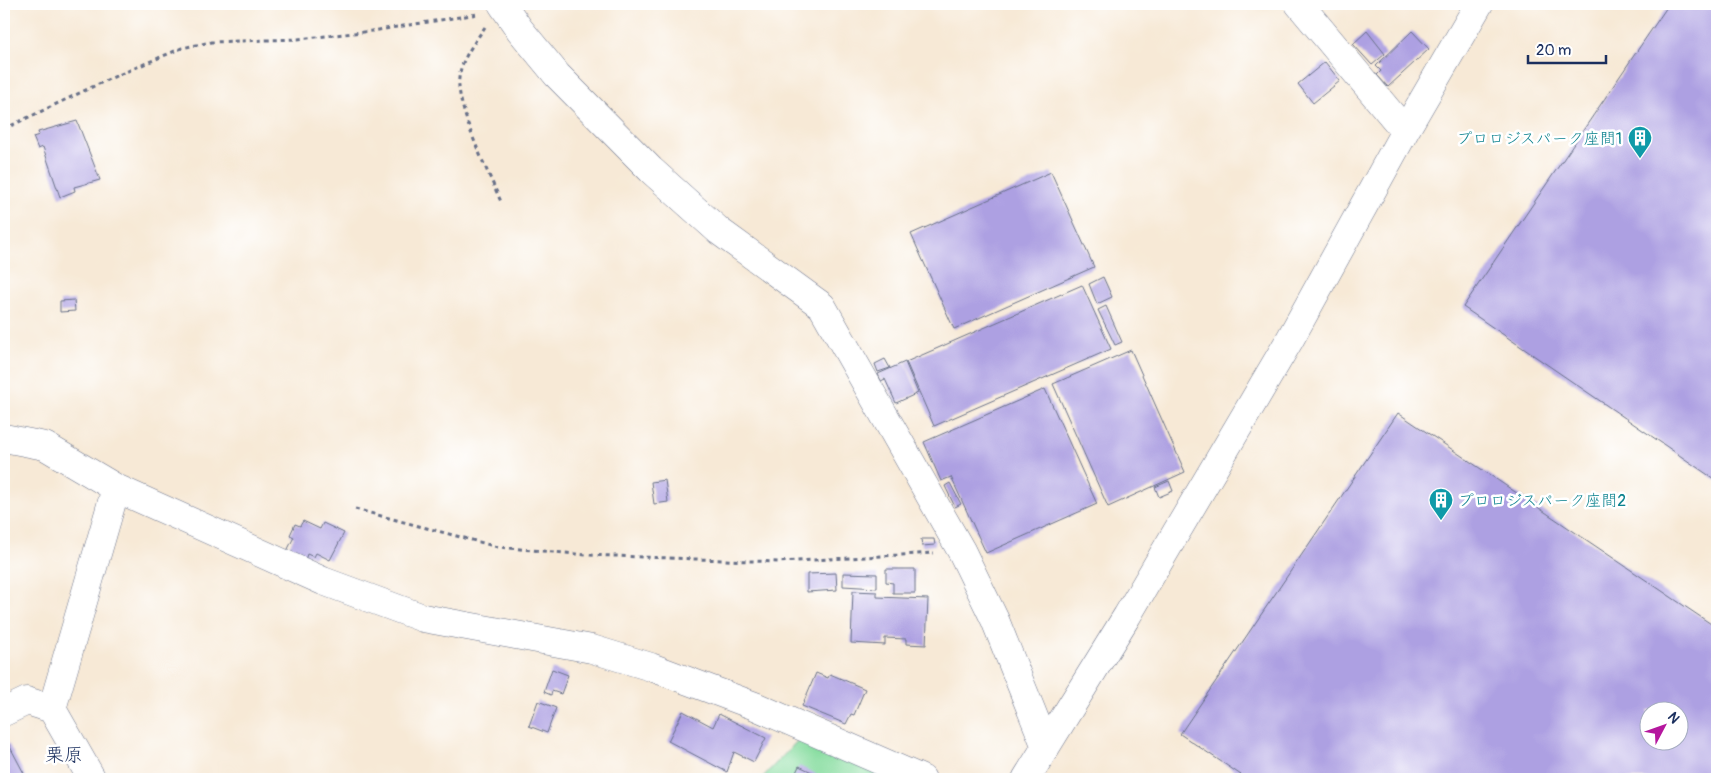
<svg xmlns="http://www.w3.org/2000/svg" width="1721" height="783" font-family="Pangolin,'Klee One',sans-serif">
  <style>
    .green { fill: #88dda0; stroke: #52867f }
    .building { fill: #ada0e2; fill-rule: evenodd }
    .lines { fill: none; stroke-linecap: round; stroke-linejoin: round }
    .minor-casing { stroke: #687088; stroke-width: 29 }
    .path { stroke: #687088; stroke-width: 3; stroke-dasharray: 4 4; stroke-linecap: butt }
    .minor { stroke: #fff; stroke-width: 28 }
    .labels { text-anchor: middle; stroke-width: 5; stroke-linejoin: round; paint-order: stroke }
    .culture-label { font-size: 16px; fill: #0d838f; stroke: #fff; text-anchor: end }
    .quarter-label { font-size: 19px; fill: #1b2f5e; stroke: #fff }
  </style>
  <rect width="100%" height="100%" fill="#fff"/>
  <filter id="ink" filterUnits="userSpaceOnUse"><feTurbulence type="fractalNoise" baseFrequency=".02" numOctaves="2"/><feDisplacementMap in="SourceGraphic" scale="10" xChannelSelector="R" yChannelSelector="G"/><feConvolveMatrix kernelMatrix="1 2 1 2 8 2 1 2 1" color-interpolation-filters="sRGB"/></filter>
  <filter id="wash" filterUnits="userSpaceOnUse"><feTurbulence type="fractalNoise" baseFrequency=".0096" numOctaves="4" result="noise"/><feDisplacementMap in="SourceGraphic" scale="20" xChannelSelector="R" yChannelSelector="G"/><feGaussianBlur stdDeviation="1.12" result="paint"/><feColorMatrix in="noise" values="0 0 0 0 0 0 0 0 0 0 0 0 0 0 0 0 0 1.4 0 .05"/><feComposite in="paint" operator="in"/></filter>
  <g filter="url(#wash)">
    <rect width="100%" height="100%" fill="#f7e9d6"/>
    <!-- green -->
    <path class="green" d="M802 736 899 779H761Z"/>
    <g id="blocks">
      <!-- building -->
      <path class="building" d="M1669 4H1707L1717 11V481L1463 307Z
        M1367 31 1385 54 1372 65 1353 44Z
        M1412 31 1429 49 1388 87 1377 75 1381 71 1376 66Z
        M1325 62 1340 81 1313 103 1298 84Z
        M77 121 100 180 74 187 75 191 60 197 43 147 38 149 33 137 39 135 38 132Z
        M1051 172 1094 267 954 329 911 234Z
        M1103 277 1112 297 1097 304 1089 284Z
        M1082 285 1111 349 934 426 906 362Z
        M74 300 75 311 60 312V301Z
        M1106 306 1122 342 1115 345 1098 310Z
        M1131 350 1185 472 1108 507 1053 384Z
        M885 359 890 368 878 372 875 364Z
        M905 362 918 393 896 403 885 379 881 381 878 374Z
        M1045 389 1097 504 986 553 951 477 941 481 924 442Z
        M1398 413 1717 628V779H1247L1180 734ZM1648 710H1678V740H1648Z
        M665 480 668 502 654 504 651 482Z
        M1169 481 1173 491 1159 497 1155 487Z
        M950 483 961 504 955 507 945 486Z
        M303 521 320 529 323 523 344 533 330 560 316 553 314 557 307 554 305 560 287 551 294 537 290 535 295 524 300 526Z
        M921 539H934L935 545 922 546Z
        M886 569H915V593H893V583L886 582Z
        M836 573 837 590 807 592V574Z
        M843 573 877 574V588L843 586Z
        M853 591 877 592V597L928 599 926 645 906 644V639L885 638V645L851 643Z
        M552 669 568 675 561 694 552 691 551 695 544 692Z
        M816 673 828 678 830 674 865 689 854 715 851 714 846 724 802 706Z
        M538 701 556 708 547 733 529 726Z
        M683 711 713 727 719 714 766 738 754 762 734 752 727 772 668 741Z
        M8 743 27 779H4V745Z
        M799 766 827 779H793Z"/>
    </g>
  </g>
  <g filter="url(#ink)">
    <use href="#blocks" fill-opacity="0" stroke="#687088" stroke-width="1"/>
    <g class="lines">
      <defs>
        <path id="minor" d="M502 4 520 30 557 75 651 170 719 231 822 306 962 552 995 620 1046 747
          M1299 4 1405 131
          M4 438 45 446 116 488 323 581 423 618 592 649 651 667 755 706 922 779
          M52 709 116 488
          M4 712 27 701 52 709 92 779
          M1026 779 1127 616 1289 341 1405 131 1479 4"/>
      </defs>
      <!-- minor casing -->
      <use href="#minor" class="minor-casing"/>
      <!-- path -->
      <path class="path" d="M485 27C475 42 461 59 459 78 456 109 489 174 502 204
        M4 129 109 79 182 48 211 42 298 39 372 31 478 14
        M355 509 498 547 587 555 779 562 934 553"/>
      <!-- minor -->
      <use href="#minor" class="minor"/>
    </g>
  </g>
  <!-- icons -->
  <defs>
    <symbol id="building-pin" viewBox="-11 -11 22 30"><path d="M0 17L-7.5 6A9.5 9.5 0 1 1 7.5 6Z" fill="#0f9aa8" stroke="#fff"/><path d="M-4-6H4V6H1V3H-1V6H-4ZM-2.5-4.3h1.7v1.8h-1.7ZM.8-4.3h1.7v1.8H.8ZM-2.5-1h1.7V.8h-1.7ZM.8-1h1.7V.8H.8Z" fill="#fff"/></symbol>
  </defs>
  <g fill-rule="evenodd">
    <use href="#building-pin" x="1626" y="124" width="28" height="38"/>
    <use href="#building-pin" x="1427" y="486" width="28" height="38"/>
  </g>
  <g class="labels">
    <!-- culture labels -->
    <g class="culture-label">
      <text x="1622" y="144">プロロジスパーク座間1</text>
      <text x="1458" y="506" text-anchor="start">プロロジスパーク座間2</text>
    </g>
    <!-- quarter labels -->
    <g class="quarter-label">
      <text x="64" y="761">栗原</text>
    </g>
  </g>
  <!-- margin -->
  <rect width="1721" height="783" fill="none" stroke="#fff" stroke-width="20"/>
  <!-- north arrow -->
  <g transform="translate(1664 726) rotate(49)"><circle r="24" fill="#ffffff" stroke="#a4acbf"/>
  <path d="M0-4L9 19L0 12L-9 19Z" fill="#b5179e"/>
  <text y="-8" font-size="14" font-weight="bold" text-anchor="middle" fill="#1b2f5e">N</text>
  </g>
  <!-- scale -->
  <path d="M1528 55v8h78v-8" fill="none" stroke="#1b2f5e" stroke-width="2.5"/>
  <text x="1536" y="55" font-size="15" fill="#1b2f5e" stroke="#ffffff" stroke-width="4" paint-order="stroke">20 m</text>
</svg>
